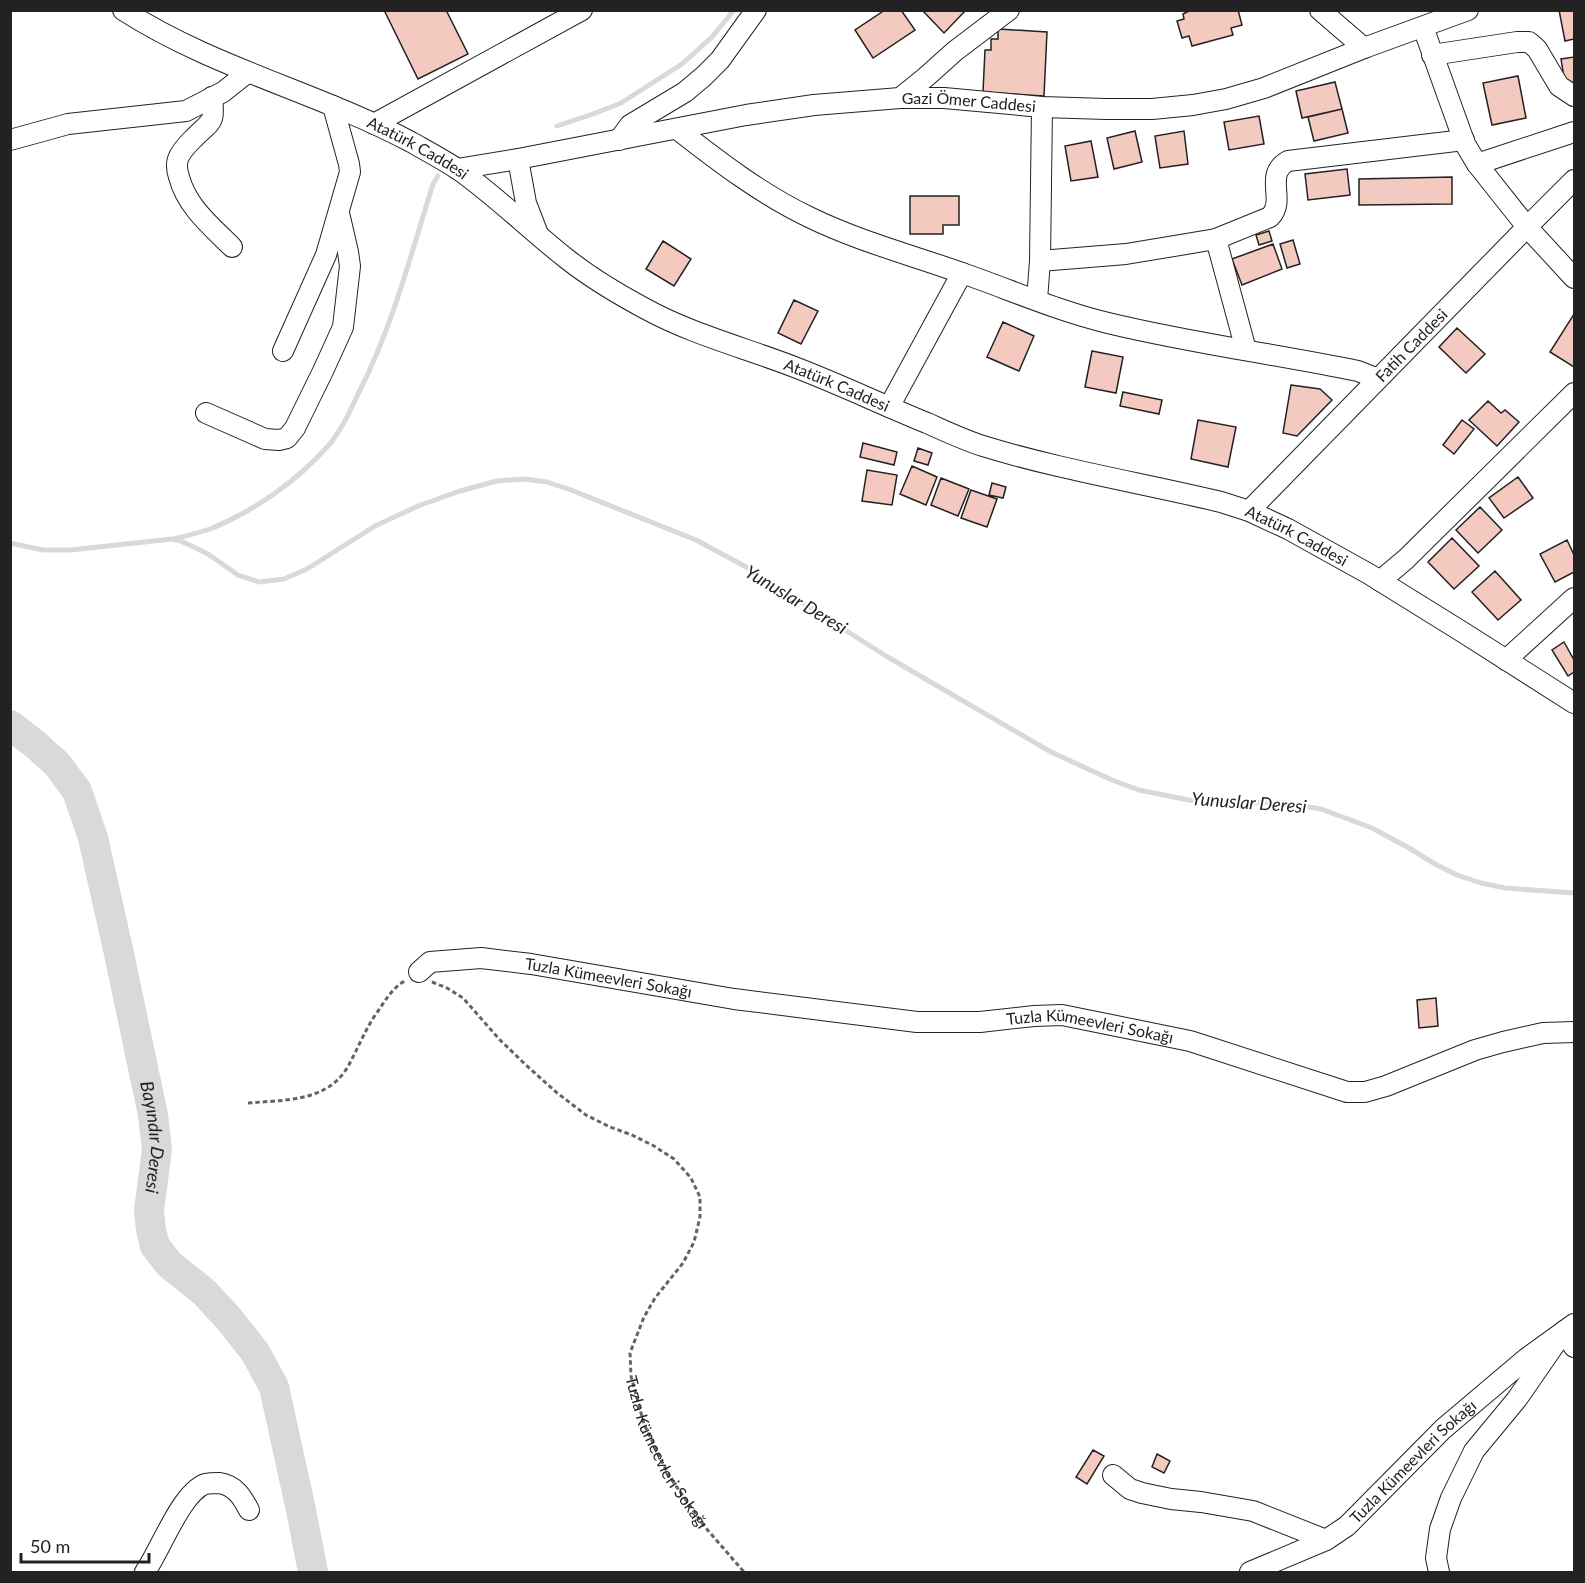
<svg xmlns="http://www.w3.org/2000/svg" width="1585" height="1583" font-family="Lato,sans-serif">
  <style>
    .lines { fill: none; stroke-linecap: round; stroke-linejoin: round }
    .stream { stroke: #d9d9d9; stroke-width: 5 }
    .river { stroke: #d9d9d9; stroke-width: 30 }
    .building { fill: #f3c9c0; stroke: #222; stroke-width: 1.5 }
    .minor-casing { stroke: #222; stroke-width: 22 }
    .path { stroke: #646464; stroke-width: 3; stroke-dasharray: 4.5 3; stroke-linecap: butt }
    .minor { stroke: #fff; stroke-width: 20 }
    .labels { text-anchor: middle; stroke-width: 4.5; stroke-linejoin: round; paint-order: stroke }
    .street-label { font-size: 16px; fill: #222; stroke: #fff }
    .water-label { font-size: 18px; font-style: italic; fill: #222; stroke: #fff }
  </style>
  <rect width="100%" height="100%" fill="#fff"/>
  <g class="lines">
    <!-- stream -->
    <path class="stream" d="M557 126 593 114 621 103 682 64 712 37 734 10
      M174 539C186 536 198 533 210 529 254 511 296 482 328 446 342 430 351 409 360 390 393 325 411 254 433 184L438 176
      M10 543 43 550H71L172 539 181 541 208 554 238 575 259 582 284 579 307 569 375 526 418 506 460 491 497 481 524 479 547 482 571 490 696 540 748 568 886 656 1051 752 1112 780 1139 790 1199 802 1287 803 1321 809 1372 828 1409 848 1435 864 1457 875 1481 883 1505 888 1574 893"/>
    <!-- river -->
    <path class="river" id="s1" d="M10 725 36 745 57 764 77 791 93 838 118 949 153 1115 157 1150 149 1210 151 1230 155 1246 169 1264 204 1292 229 1319 255 1352 274 1387 301 1510 313 1572"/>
  </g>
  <!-- building -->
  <path class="building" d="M384 10H446L468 54 418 79Z
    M885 10H901L915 30 873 58 855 30Z
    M922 10H966L944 33Z
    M1191 10H1238L1242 25 1231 28 1233 35 1192 46 1189 36 1182 38 1177 21 1184 19 1183 14Z
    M1559 10H1574V39L1565 41Z
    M998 29 1047 32 1044 96 983 92 985 50H991V39H998Z
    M1574 57V82L1565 84 1561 59Z
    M1518 76 1526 118 1492 125 1483 83Z
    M1335 82 1342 109 1302 118 1296 91Z
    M1342 109 1348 133 1314 141 1308 117Z
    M1259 116 1264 144 1229 150 1224 122Z
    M1135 131 1142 162 1114 169 1107 138Z
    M1184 131 1188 164 1160 168 1155 136Z
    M1091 141 1098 177 1071 181 1065 146Z
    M1347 169 1350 195 1308 200 1305 174Z
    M1452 177V204L1359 205V179Z
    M910 196H959V225H943V234H910Z
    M1269 231 1272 241 1259 245 1256 235Z
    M1293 240 1300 264 1287 268 1280 244Z
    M663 241 691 259 674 286 646 269Z
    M1273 244 1282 269 1242 285 1232 259Z
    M794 300 818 311 801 344 778 333Z
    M1574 314V367L1550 352Z
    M1003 322 1034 336 1019 371 987 357Z
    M1457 328 1485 354 1466 373 1439 347Z
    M1092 351 1123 357 1116 393 1085 387Z
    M1291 385 1320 389 1332 400 1297 436 1283 433Z
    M1123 392 1162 400 1159 414 1120 406Z
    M1488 401 1501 413 1505 410 1519 422 1497 446 1469 420Z
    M1198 420 1236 427 1228 467 1191 459Z
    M1462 420 1474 429 1454 454 1443 445Z
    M863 443 897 452 894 465 860 457Z
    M918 448 932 453 928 465 914 461Z
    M912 466 937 477 926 505 900 494Z
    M867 470 897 475 892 505 862 501Z
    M1518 477 1533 498 1504 518 1489 498Z
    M941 478 969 489 958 516 931 505Z
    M992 483 1006 487 1003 498 989 495Z
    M971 490 997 499 987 527 961 518Z
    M1480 507 1502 530 1478 553 1456 530Z
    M1452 538 1479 566 1454 589 1428 562Z
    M1567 540 1574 555V572L1555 582 1540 554Z
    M1495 571 1521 600 1498 620 1472 592Z
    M1564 642 1574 660V672L1568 676 1552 650Z
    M1436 998 1438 1026 1419 1028 1417 1000Z
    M1093 1450 1104 1456 1087 1484 1076 1477Z
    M1157 1454 1170 1461 1164 1473 1152 1467Z"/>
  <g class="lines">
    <defs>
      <g id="minor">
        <path id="s3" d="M123 10C213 68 317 92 411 142 427 151 444 160 459 170 497 197 530 230 567 259 591 278 618 294 644 308 693 335 746 348 797 368 841 385 883 405 927 423 945 431 964 440 983 446 1061 470 1142 483 1221 502L1249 511 1288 529 1369 574 1464 633 1574 703"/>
        <path d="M1320 10 1364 48"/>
        <path d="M1423 27 1465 144 1477 164 1527 227 1574 278"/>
        <path d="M1432 55 1517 42H1529L1537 49 1559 86 1574 96"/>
        <path d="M212 97C215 124 212 120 195 137 189 143 181 150 178 159 176 165 177 171 179 177 187 207 211 226 232 247"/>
        <path d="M900 98 926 77 955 51 1009 10"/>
        <path d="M374 124 582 10"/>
        <path d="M677 129C718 161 761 194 809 217 858 241 911 255 962 273 1011 290 1058 311 1108 323 1190 343 1275 354 1358 371L1378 379"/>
        <path d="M10 140 68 124 186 111 223 92 247 73"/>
        <path d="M619 140 630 125 685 92 704 76 720 60 756 10"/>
        <path d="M518 159 526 203 538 234"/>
        <path d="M1477 164 1574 132"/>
        <path id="s4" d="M457 169 518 159 746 115 814 105 900 98H944L1042 107 1106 109H1152L1193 105 1226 99 1264 88 1364 48 1468 10"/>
        <path d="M1216 239 1246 350"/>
        <path d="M1040 261 1126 254 1216 239 1270 217C1287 200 1263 175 1288 161L1464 140"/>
        <path d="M1037 300 1040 261 1042 107"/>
        <path d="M283 351 326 255 350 172 349 164 333 106"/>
        <path d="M889 407 962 273"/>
        <path d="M206 413 265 439 279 440 287 438 295 428 323 371 343 327 350 266 348 252 339 213"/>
        <path id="s5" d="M1249 511 1527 227 1574 180"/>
        <path d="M1380 581 1406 559 1574 393"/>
        <path d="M1506 660 1574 598"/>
        <path id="s6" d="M419 972 430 962 481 958 531 964 734 999 917 1022H980L1034 1016 1062 1015 1190 1041 1347 1092H1365L1386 1086 1475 1050 1503 1042 1543 1033 1574 1032"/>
        <path d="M1113 1475 1130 1489 1142 1493 1171 1499 1201 1502 1253 1511 1326 1540"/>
        <path d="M145 1572C160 1551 181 1493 205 1484 210 1483 215 1483 219 1483 235 1485 242 1497 249 1510"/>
        <path id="s7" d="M1250 1572 1326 1540 1347 1526 1443 1429 1527 1358 1574 1324"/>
        <path d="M1439 1572 1436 1558 1440 1529 1451 1498 1474 1451 1517 1399 1564 1331 1574 1347"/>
      </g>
    </defs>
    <!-- minor casing -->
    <use href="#minor" class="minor-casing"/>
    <!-- path -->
    <g class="path">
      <path id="s2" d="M432 982 447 988 463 998 500 1040 526 1065 556 1092 586 1115 610 1127 632 1135 654 1146 674 1159 691 1178 700 1197V1217L694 1242 683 1263 655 1298 644 1317 630 1353 631 1376 644 1424 669 1476 705 1527 744 1572"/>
      <path d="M248 1103C282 1100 324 1102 345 1071 349 1066 351 1060 354 1055 361 1041 367 1027 376 1014 385 1001 392 988 406 980"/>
    </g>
    <!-- minor -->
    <use href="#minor" class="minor"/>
  </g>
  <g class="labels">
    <!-- street labels -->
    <g class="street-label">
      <text dy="6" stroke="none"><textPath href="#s4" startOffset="518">Gazi Ömer Caddesi</textPath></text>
      <text dy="6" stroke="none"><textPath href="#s3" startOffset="326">Atatürk Caddesi</textPath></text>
      <text dy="6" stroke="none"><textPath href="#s5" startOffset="232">Fatih Caddesi</textPath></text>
      <text dy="6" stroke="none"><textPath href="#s3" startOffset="812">Atatürk Caddesi</textPath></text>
      <text dy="6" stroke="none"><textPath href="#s3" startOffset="1298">Atatürk Caddesi</textPath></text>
      <text dy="6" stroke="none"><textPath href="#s6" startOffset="195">Tuzla Kümeevleri Sokağı</textPath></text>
      <text dy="6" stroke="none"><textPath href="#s6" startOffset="681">Tuzla Kümeevleri Sokağı</textPath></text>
      <text dy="6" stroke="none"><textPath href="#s2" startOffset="633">Tuzla Kümeevleri Sokağı</textPath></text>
      <text dy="6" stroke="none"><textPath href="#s7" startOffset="200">Tuzla Kümeevleri Sokağı</textPath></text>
    </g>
    <!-- water labels -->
    <g class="water-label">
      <text transform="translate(796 600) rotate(31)" y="6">Yunuslar Deresi</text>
      <text transform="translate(1249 803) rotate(4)" y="6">Yunuslar Deresi</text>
      <text dy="6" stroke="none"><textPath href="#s1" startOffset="450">Bayındır Deresi</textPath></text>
    </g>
  </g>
  <!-- border -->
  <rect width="1585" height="1583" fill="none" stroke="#222222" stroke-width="24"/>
  <!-- scale -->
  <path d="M21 1553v9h128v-9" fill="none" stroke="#222222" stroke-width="3"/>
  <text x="30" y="1553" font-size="18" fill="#222222" stroke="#ffffff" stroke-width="4.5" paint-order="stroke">50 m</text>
</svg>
